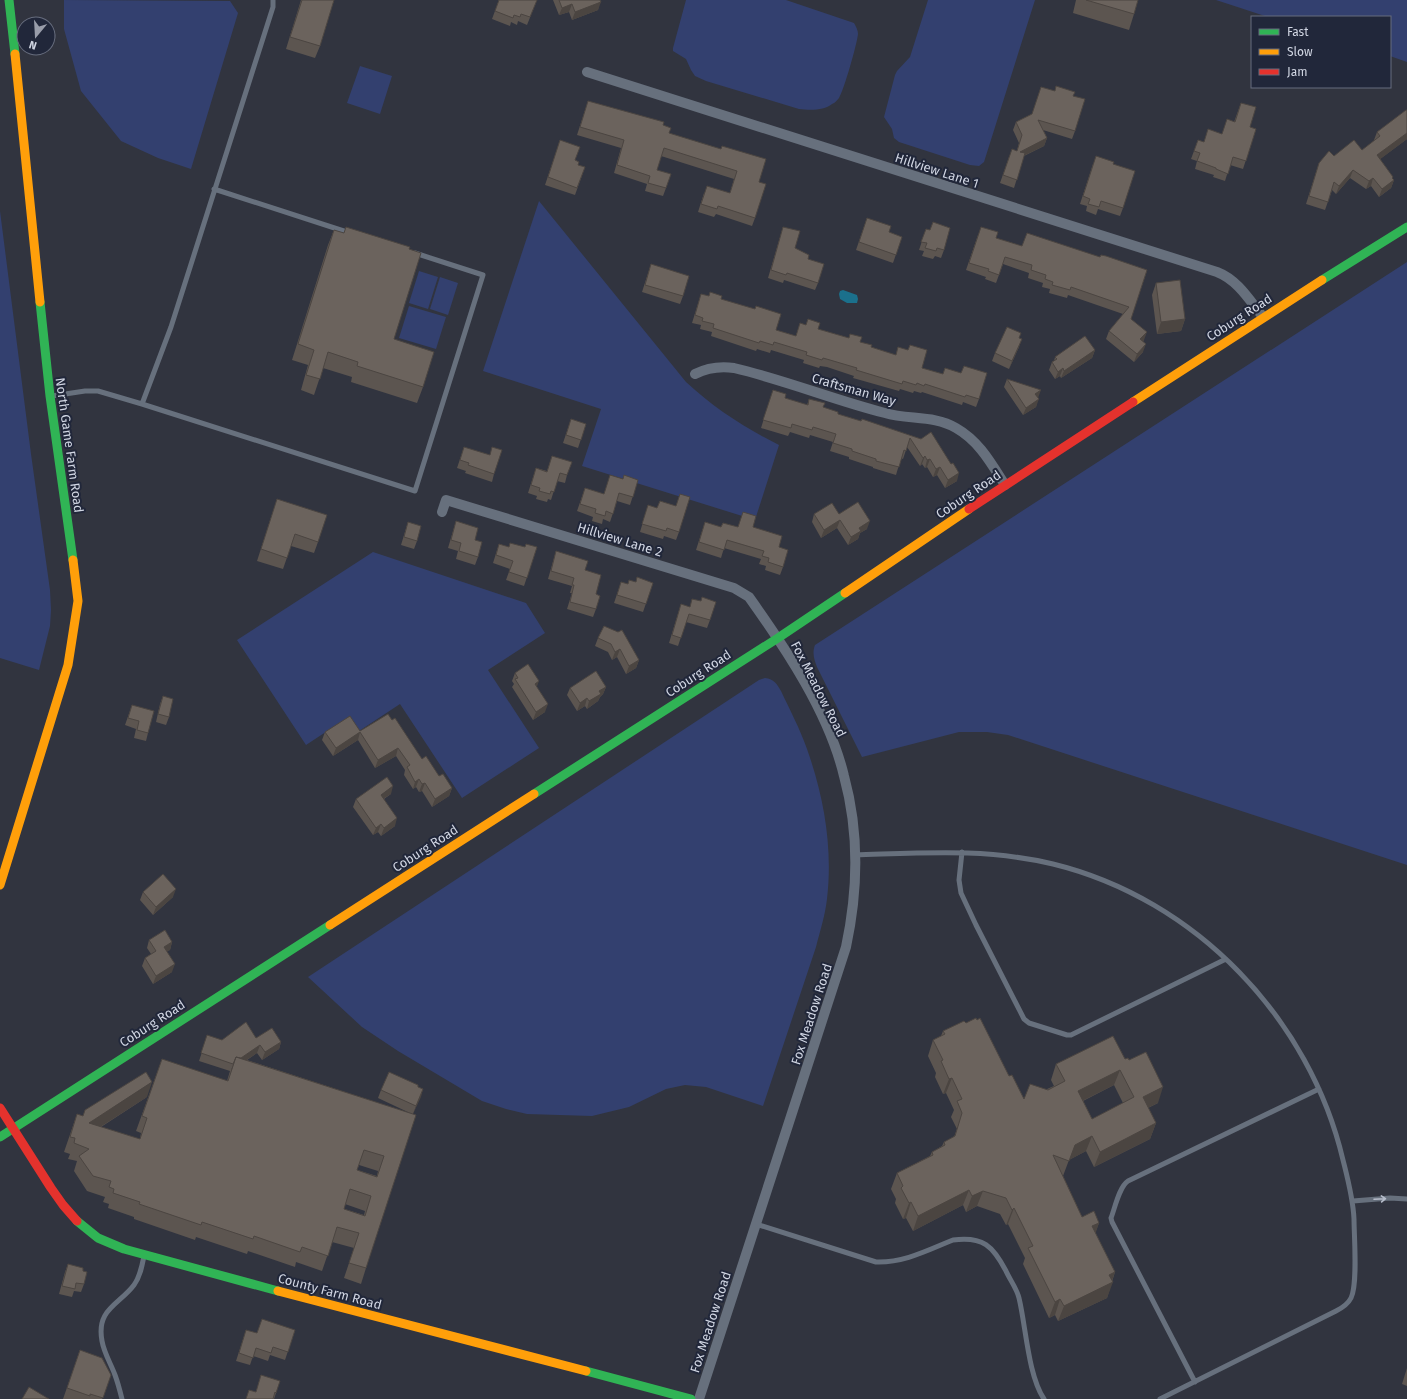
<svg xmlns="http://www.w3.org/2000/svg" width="1407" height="1399" font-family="'Fira Sans',sans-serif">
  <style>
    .green { fill: #33406f }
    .water { fill: #1b708c }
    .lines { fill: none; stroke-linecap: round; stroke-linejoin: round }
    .lane { stroke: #67707d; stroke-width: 5 }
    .street { stroke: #67707d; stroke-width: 10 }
    .fast { stroke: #30b455; stroke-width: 9 }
    .slow { stroke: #ff9f0a; stroke-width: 9 }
    .jam { stroke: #e5322d; stroke-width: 9 }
    .wall { fill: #5c5550; fill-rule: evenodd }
    .shaded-wall { fill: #4b4541 }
    .building { fill: #6b635d; stroke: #4b4541; fill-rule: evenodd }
    .oneway { stroke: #b6bcca }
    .labels { text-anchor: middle; stroke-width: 4; stroke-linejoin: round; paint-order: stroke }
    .street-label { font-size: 13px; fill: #d1d6e3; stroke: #21273a }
  </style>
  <rect width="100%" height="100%" fill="#31343f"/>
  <!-- green -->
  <path class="green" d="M64 0 230 1 238 13 191 169 158 158 121 141 81 91 64 29Z
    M686 0H786L854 23C856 27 858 30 858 34 857 44 844 90 839 98 837 100 835 103 832 104 824 111 809 110 799 109L706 81 695 76 691 70 686 59 673 51V48Z
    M928 0H1035L984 162 979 166 970 165 899 142 894 138 892 129 884 117 895 75 897 71 910 57Z
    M1216 0H1407V62L1390 56V17H1268Z
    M360 66 392 76 380 114 347 103Z
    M539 201 686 382C714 408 745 428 779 445L755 520 582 466 601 409 483 371Z
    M0 211 31 454 50 590 51 610 50 626 39 670 0 658Z
    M1407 262V865L1008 735 987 732H959L862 757 817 667C814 659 812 653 815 645Z
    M419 271 438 277 428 309 409 303Z
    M440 277 458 283 448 315 430 309Z
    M409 306 446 317 436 349 399 338Z
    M373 552 526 603 545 633 488 670 539 748 462 798 400 704 359 731 350 716 306 745 237 640Z
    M765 678C774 679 777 684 781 691 790 710 800 729 807 749 824 797 833 848 827 899 825 916 820 931 816 947L763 1106 706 1087 685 1085 666 1089 629 1107 592 1116 527 1114 506 1109 482 1101 398 1051 362 1027 308 977 759 680Z"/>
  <!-- water -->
  <path class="water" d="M843 290 857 295 858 299 857 303H847L840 299 839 294 840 291Z"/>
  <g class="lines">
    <!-- lane -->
    <path class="lane" d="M214 189 350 233
      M52 396 85 391H98L142 404 171 327 273 7V0
      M142 404 415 491 483 275 415 253
      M962 852 959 880 961 893 976 925 1024 1019 1029 1023 1067 1035H1071L1226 959
      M855 855C923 853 986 848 1053 864 1196 899 1310 1019 1343 1160 1348 1180 1353 1198 1354 1219 1354 1236 1358 1284 1351 1298 1348 1304 1342 1308 1336 1311L1160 1399
      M1353 1201 1390 1198 1407 1199
      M756 1224 876 1262C904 1263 928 1250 953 1240 983 1236 993 1246 1006 1271 1010 1280 1017 1289 1019 1298 1026 1327 1028 1375 1044 1399
      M1195 1382 1112 1222 1111 1218C1115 1208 1119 1187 1128 1181L1319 1089
      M122 1399C120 1391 118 1383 115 1375 111 1364 104 1353 102 1341 96 1309 119 1305 134 1285 140 1277 142 1266 144 1256"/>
    <!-- street -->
    <path class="street" d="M587 72 1217 272C1238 280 1250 301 1263 317
      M695 374C707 368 720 366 734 368 785 380 834 400 885 413 909 420 934 415 956 428 979 441 991 463 1005 485
      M442 512 446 500 734 588 749 597C786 649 829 713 844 776 859 831 858 891 846 947L699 1399"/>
    <!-- fast -->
    <path class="fast" d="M9 0 15 54
      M1322 280 1407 227
      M40 302 50 396 73 560
      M534 794 778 638 845 593
      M0 1137 330 925
      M77 1221 98 1238 124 1249 278 1291
      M586 1371 691 1399"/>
    <!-- slow -->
    <path class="slow" d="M15 54 40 302
      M1133 402 1322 280
      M845 593 969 509
      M0 885 68 665 78 601 73 560
      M330 925 534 794
      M278 1291 586 1371"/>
    <!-- jam -->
    <path class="jam" d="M969 509 1133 402
      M0 1108 51 1188 63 1205 77 1221"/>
  </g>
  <!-- wall -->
  <path class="wall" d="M301 0H334L320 46 315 58 286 49Z
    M498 0H537L527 25 518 21 517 25 511 22 510 26 492 19 499 0Z
    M553 0H600L598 10 572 20 569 12 559 15Z
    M1076 0H1138L1134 14 1129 30 1073 13Z
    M1056 86 1073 96 1075 131 1072 139 1043 130 1047 138 1044 146 1024 156 1014 188 1000 183 1009 157 1017 151 1019 143 1013 130 1016 122 1032 114 1041 87 1055 91Z
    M588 101 663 125 669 133 759 182 755 218 752 226 716 214 714 217 698 212 704 193H730L734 179 661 156 657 170 666 188 663 196 645 191 647 184 614 173 621 148 577 135Z
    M1241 103 1250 127 1256 129 1243 169 1230 165 1225 181 1213 177 1214 175 1195 169 1197 161 1191 159 1198 140 1204 142 1222 134 1234 122Z
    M1407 110V139L1380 159 1393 177 1392 179 1394 180 1391 188 1379 197 1371 186 1366 189 1350 178 1336 194 1332 190 1325 210 1306 204 1319 163 1334 156 1362 150 1374 141V140L1377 132Z
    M560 140 578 165 585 167 575 195 545 185Z
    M1093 164H1113L1123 208 1120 216 1098 209 1096 215 1086 211 1087 206 1080 204Z
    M867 218 889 232 902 237 893 263 856 250Z
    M783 227 795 248 808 259 818 283 815 290 784 280 783 283 768 278Z
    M926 229 944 250 941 258 935 256 933 259 922 256 924 251 919 250Z
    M334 230 394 339 423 387 417 403 351 382 352 377 323 368 314 395 301 390 308 365 292 360 328 245Z
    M978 235 996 238 1022 246 1100 257 1147 270 1131 319 1144 340 1143 341V352L1134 362 1106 339 1109 331 1123 314 1068 295 1067 298 1049 293 1050 289 1042 287 1043 283 1028 278 1029 273 1003 264 996 283 985 279 986 277 966 270Z
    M651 264 683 296 680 304 642 292Z
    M1156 283 1185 319 1181 331 1157 334 1152 295Z
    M701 294 721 299 776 330 796 336 800 323 806 325 808 319 818 329 849 338 850 334 860 342 871 347 896 355 898 347 922 368 943 374 945 368 979 399 976 407 963 402 962 405 922 392 921 393 914 391 913 393 900 389 899 391 853 378 854 376 827 367 820 366 819 368 803 363 804 360 771 350 770 353 757 349 756 351 711 336 712 332 700 329 701 325 692 323Z
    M1020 338 1019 347 1009 369 992 361 995 353Z
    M1095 350 1092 358 1061 378 1060 376 1055 379 1049 370 1052 362 1054 361 1055 357Z
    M1007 379 1038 398 1036 407 1023 415 1004 387Z
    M773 390 785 398 807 405 809 399 823 407 838 414 861 421 921 439 957 481 945 488 937 475 933 477 927 467 925 468 922 464 920 466 907 447 903 459 901 458 896 475 873 468V467L849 459V457L830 451 833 442 810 435 809 438 790 432 788 436 761 428Z
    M571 419 586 424 578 448 563 443Z
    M464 447 494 474 492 482 465 473 466 471 457 468Z
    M552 456 567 475 565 483 557 481 551 500 548 499 547 502 536 499 537 496 528 493 536 468 547 471Z
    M623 479 638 480 630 505 617 501 610 522 603 519 602 524 592 521 593 517 577 511 585 488 604 494Z
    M680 494 679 532 676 540 664 536 663 539 640 532 648 505 657 508 660 501 676 506Z
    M277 499 318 542 314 553 291 546 283 569 257 561Z
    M814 514H839L867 529 860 533 858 539 848 545 837 528 821 538 812 522Z
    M456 521 475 540 478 557 475 565 456 559 458 551 448 548Z
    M408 522 417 541 414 549 401 545Z
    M705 522 721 527 723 523 738 527H753L779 547 783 567 780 575 765 570 766 566 759 564 761 559 724 548 721 558 696 550Z
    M499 544 509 547H537L524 586 506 580 510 569 493 563Z
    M556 551 585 570 596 594V609L593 617 567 609 572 593H570L572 586 548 579Z
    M621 582 628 584 653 583 643 612 614 603Z
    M681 604 710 620 707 628 686 622 678 646 669 643Z
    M604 626 639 660 636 668 626 674 617 657 612 660 608 652 595 646 598 638Z
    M515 673 545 712 533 720 512 687 514 684 512 681Z
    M606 687 603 694 600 697 598 701 587 709 585 706 577 711 567 695 570 688Z
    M163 696 169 717 166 725 156 722 160 704Z
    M132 705 148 733 146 741 134 738 136 729 125 725Z
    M392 720 422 759 439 776 452 788 449 796 432 807 422 791 419 792 416 787 413 789 404 775 405 770 396 756 375 768 358 740 333 756 322 740 325 732 360 731Z
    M391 794 384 799 395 826 381 836 378 832 373 835 353 807 356 799Z
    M143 892 173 897 153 915 140 900Z
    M149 940 172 942 170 950 167 951 172 972 153 984 142 966 145 958 151 954 147 948Z
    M966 1023 1009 1076 1024 1099 1054 1086 1051 1080 1056 1064 1125 1059 1158 1103 1148 1108 1156 1123 1150 1139 1094 1167 1086 1151 1069 1160 1063 1176 1082 1217 1099 1223 1095 1233 1115 1272 1107 1298 1058 1321 1055 1315 1049 1318 1023 1264 1025 1258 1008 1224 1006 1225 1000 1214 977 1206 966 1212 963 1205 913 1231 906 1218 903 1219 895 1203 896 1199 891 1189 897 1173 930 1156 932 1152 942 1146 944 1142 954 1137 957 1129 951 1117 954 1110 946 1093 943 1094 935 1077 936 1073 928 1056 933 1040 941 1036 943 1031ZM1114 1085 1123 1103 1092 1119 1083 1101Z
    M256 1038 281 1042 279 1049 262 1060 257 1053 247 1060 412 1114 378 1098 381 1090 418 1087 423 1089 413 1114 366 1268 361 1284 344 1278 354 1248 332 1242 322 1271 296 1262 295 1267 248 1251 247 1254 196 1237 195 1240 134 1219V1217L108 1208 109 1204 103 1202 105 1197 87 1191 74 1171 77 1161 68 1159 70 1154 64 1152 77 1114 83 1116 147 1097 101 1127 140 1139 141 1133 136 1131 162 1059 227 1081 230 1071 199 1061 205 1043 222 1040ZM359 1165 378 1171 377 1176 357 1170ZM345 1204 365 1211 364 1215 344 1209Z
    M68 1264 83 1271 84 1284 81 1292 74 1291 72 1297 59 1294 65 1272Z
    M246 1330 257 1333 295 1330 285 1360 270 1355 268 1361 253 1356 250 1365 236 1361Z
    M80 1350 111 1375 102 1399H63Z
    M1407 1368V1386L1402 1384Z
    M261 1375 276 1393 274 1399H246L249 1390 256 1392Z"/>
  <!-- shaded-wall -->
  <path class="shaded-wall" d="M601 2 598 10 572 20 575 12Z
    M572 4 569 12 559 15 562 8Z
    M1407 133V139L1375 163 1377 155Z
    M1047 138 1044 146 1017 159 1020 152Z
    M1353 170 1350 178 1336 194 1339 186Z
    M1393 177 1391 182 1394 180 1391 188 1379 197 1382 189Z
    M1373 178 1371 186 1366 189 1369 181Z
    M1185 319 1181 331 1157 334 1161 322Z
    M1147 332 1144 340 1138 347 1140 339Z
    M1022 339 1019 347 1009 369 1012 361Z
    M1146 344 1143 352 1134 362 1137 354Z
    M1095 350 1092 358 1061 378 1064 371Z
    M1063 368 1060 376 1055 379 1058 372Z
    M1041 390 1038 398 1035 394Z
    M1039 399 1036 407 1023 415 1026 408Z
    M925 456 922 464 920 466 923 458Z
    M930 459 927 467 925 468 927 460Z
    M940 467 937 475 933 477 936 469Z
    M959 473 957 481 945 488 948 480Z
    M840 520 837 528 821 538 824 530Z
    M870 521 867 529 860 533 858 539 848 545 851 537 859 528Z
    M620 649 617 657 612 660 615 652Z
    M639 660 636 668 626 674 629 666Z
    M539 681 536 689 535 684Z
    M606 687 603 694 600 697 598 701 587 709 589 701 599 691Z
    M587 698 585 706 577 711 580 703Z
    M548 704 545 712 533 720 536 712Z
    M360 732 358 740 333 756 336 748Z
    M398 748 396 756 375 768 378 760Z
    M419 779 416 787 413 789 415 782Z
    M425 783 422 791 419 792 422 784Z
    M393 786 391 794 378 802 381 795Z
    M452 788 449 796 432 807 435 799Z
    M397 818 395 826 381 836 384 828Z
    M381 824 378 832 373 835 376 828Z
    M176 889 173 897 153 915 156 907Z
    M172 942 170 950 161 954 164 947Z
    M175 964 172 972 153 984 156 976Z
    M281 1042 279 1049 262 1060 265 1052Z
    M260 1045 257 1053 231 1070 234 1063Z
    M1120 1070 1114 1085 1072 1106 1078 1091Z
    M952 1078 946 1093 943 1094 949 1079Z
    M152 1082 147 1097 83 1138 89 1123Z
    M1163 1087 1158 1103 1137 1113 1143 1097Z
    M423 1089 421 1097 413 1114 416 1106Z
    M1156 1123 1150 1139 1094 1167 1100 1152Z
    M1092 1136 1086 1151 1069 1160 1075 1145Z
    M969 1190 963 1205 913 1231 918 1216Z
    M983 1191 977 1206 966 1212 972 1196Z
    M911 1202 906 1218 903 1219 909 1203Z
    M1014 1208 1008 1224 1006 1225 1012 1210Z
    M1099 1223 1094 1238 1092 1226Z
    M1115 1272 1111 1283 1113 1282 1107 1298 1058 1321 1064 1306 1109 1275Z
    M1060 1299 1055 1315 1049 1318 1055 1302Z"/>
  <!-- building -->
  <path class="building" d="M302 0H334L320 46 290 37Z
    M499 0H537L530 17 521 14 520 17 514 15 513 18 495 11Z
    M559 0H600L601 2 575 12 572 4 562 8Z
    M1086 0H1138L1134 14Z
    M1056 86 1075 92 1073 96 1085 99 1075 131 1038 120 1047 138 1020 152 1025 153 1017 180 1003 175 1012 149 1017 151 1022 135 1016 122 1032 114 1041 87 1055 91Z
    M588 101 664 122 663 125 671 128 669 133 721 149 722 146 766 159 759 182 766 184 755 218 718 206 717 209 701 204 707 186 730 193 737 171 664 148 657 170 671 174 666 188 648 183 650 176 617 165 624 140 580 127Z
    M1241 103 1256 107 1250 127 1256 129 1246 161 1233 157 1228 174 1216 169V168L1197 161 1200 153 1194 151 1198 140 1204 142 1208 129 1222 134 1227 119 1235 122Z
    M1406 110H1407V133L1377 155 1393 177 1392 178 1394 180 1382 189 1373 178 1369 181 1353 170 1339 186 1334 182 1328 202 1309 196 1319 163 1329 151 1334 156 1354 140 1362 150 1380 136 1377 132Z
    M560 140 580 147 575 160 579 162 578 165 585 167 577 188 548 177Z
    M1096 156 1114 162 1113 164 1135 171 1123 208 1101 201 1099 207 1088 204 1090 199 1083 196Z
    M867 218 891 226 889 232 902 237 896 255 859 242Z
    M933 222 950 228 944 250 937 248 936 251 925 248 927 243 921 242 926 229 930 230Z
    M346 227 410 247 409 249 421 253 394 339 434 352 423 387 357 366 358 362 328 352 320 379 306 375 314 350 298 344 334 230 344 233Z
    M783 227 800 231 795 248 809 255 808 259 824 264 818 283 787 273 786 275 771 270Z
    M981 227 998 232 996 238 1022 246 1027 233 1100 257 1101 255 1106 256 1147 270 1131 319 1147 332 1140 339 1146 344 1137 354 1109 331 1129 307 1071 287 1070 290 1052 285 1053 282 1045 279 1046 275 1031 270 1032 265 1005 257 999 275 988 271 989 269 969 263Z
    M651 264 689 276 683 296 645 285Z
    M1180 280 1185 319 1161 322 1156 283Z
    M710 292 722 296 721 299 755 309 756 306 781 314 776 330 796 336 800 323 806 325 808 319 820 323 818 329 849 338 850 334 862 337 860 342 872 345 871 347 896 355 898 347 908 350 910 345 927 350 922 368 943 374 945 368 961 373 964 366 987 373 979 399 966 395 965 397 925 384 924 386 917 383 916 385 903 381 902 384 856 370 857 368 830 360 823 358 822 360 806 355 807 352 774 342 773 345 760 341 759 343 713 328 714 324 702 321 703 318 695 315 701 294 709 296Z
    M1007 327 1021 333 1019 338 1022 339 1012 361 995 353Z
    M1085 336 1095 350 1064 371 1063 368 1058 372 1052 362 1057 359 1055 357Z
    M1007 379 1041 390 1035 394 1039 399 1026 408Z
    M773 390 786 394 785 398 808 405 809 399 825 403 823 407 838 412V414L861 421 862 419 921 439 931 432 951 464 953 463 959 473 948 480 940 467 936 469 930 459 927 460 925 456 923 458 910 438 906 451 904 450 899 467 876 461V459L852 451V449L833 443 836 434 813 427 812 430 792 424 791 428 763 420Z
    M571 419 586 424 581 440 566 435Z
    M464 447 490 455 492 447 502 450 494 474 468 465 469 463 460 460Z
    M552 456 572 462 567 475 560 473 554 492 551 491 550 494 539 491 540 488 531 485 536 468 547 472Z
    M610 475 623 479 624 475 638 480 633 497 619 493 613 514 606 511 605 516 595 513 596 509 580 504 585 488 604 494Z
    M680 494 690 497 679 532 667 528 666 531 642 524 648 505 657 508 660 501 676 506Z
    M277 499 327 515 318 542 295 534 287 558 261 549Z
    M858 502 870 521 859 528 861 531 851 537 840 520 824 530 814 514 832 503 839 514Z
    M743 512 756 516 753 527 782 536 779 547 788 550 783 567 768 562 769 558 762 556 764 551 727 540 724 550 699 542 705 522 721 527 723 523 738 527Z
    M456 521 478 528 475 540 482 542 478 557 459 551 461 543 451 540Z
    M408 522 421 526 417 541 404 537Z
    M510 543 525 547 526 544 537 547 527 578 509 572 513 561 496 555 499 544 509 547Z
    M556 551 588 561 585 570 601 575 596 594 600 596 596 609 570 602 574 585H572L574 578 551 571Z
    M637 577 653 583 646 604 617 595 621 582 628 584 629 580 636 582Z
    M702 597 716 602 710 620 689 614 681 638 672 635 681 604 690 607 692 599 701 601Z
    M604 626 618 632 622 630 639 660 629 666 620 649 615 652 611 644 598 638Z
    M528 664 539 681 535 684 548 704 536 712 515 679 518 678 515 673Z
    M596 671 606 687 599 691 601 694 589 701 587 698 580 703 570 688Z
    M163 696 173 699 169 717 158 714Z
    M132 705 154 711 148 733 137 730 139 721 128 718Z
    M388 714 392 720 395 718 422 759 426 756 439 776 443 774 452 788 435 799 425 783 422 784 419 779 415 782 407 767 410 765 398 748 378 760 360 732 336 748 325 732 350 716 360 731Z
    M387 777 393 786 381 795 397 818 384 828 381 824 376 828 356 799Z
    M163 874 176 889 156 907 143 892Z
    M165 930 172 942 164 947 175 964 156 976 145 958 156 951 149 940Z
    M976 1018 977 1020 980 1018 1009 1076 1012 1075 1024 1099 1030 1084 1048 1090 1065 1081 1056 1064 1113 1036 1125 1059 1128 1058 1129 1060 1146 1052 1163 1087 1143 1097 1156 1123 1100 1152 1092 1136 1075 1145 1069 1161 1053 1155 1082 1217 1094 1211 1099 1223 1092 1226 1115 1272 1109 1275 1113 1282 1064 1306 1060 1299 1055 1302 1028 1248 1033 1246 1014 1208 1012 1210 1006 1198 983 1191 972 1196 969 1190 918 1216 911 1202 909 1203 901 1188 903 1186 897 1173 933 1155 932 1152 945 1145 944 1142 955 1136 962 1113 957 1101 962 1099 952 1078 949 1079 941 1061 943 1060 933 1040 945 1034 943 1031 964 1021 966 1023ZM1120 1070 1134 1097 1092 1119 1078 1091Z
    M246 1022 256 1038 272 1028 281 1042 265 1052 260 1045 241 1058 236 1057 233 1064 201 1053 207 1035 222 1040Z
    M236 1057 416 1115 366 1268 349 1263 359 1233 337 1227 328 1256 302 1247 300 1252 254 1236 253 1239 202 1222 201 1225 139 1204 140 1202 113 1193 114 1189 109 1187 111 1181 93 1176 79 1156 89 1149 74 1143 75 1138 70 1137 77 1114 83 1116 85 1110 146 1072 152 1082 89 1123 140 1139 147 1118 142 1116 162 1059 228 1081ZM364 1150 384 1156 377 1177 357 1170ZM350 1189 371 1196 365 1216 344 1209Z
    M389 1072 418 1085V1087L423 1089 416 1106 381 1090Z
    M68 1264 83 1268V1271L87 1272 84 1284 76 1283 75 1289 62 1286Z
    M262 1319 295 1330 288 1352 273 1347 271 1353 256 1348 253 1358 239 1353 246 1330 257 1333Z
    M80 1350 102 1358 111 1375 103 1398 90 1394V1396L67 1388Z
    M261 1375 280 1381 276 1393 275 1392 273 1399H246L249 1390 256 1392Z
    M29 1387 49 1399H22Z"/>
  <!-- one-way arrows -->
  <defs><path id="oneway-shaft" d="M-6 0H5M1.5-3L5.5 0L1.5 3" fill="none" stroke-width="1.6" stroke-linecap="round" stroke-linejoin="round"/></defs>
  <use class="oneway" href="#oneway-shaft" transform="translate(1380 1199) rotate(-3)"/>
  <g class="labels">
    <!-- street labels -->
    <g class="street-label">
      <text transform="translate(937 170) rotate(18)" y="5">Hillview Lane 1</text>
      <text transform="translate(1239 317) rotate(-33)" y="5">Coburg Road</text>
      <text transform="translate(854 389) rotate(16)" y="5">Craftsman Way</text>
      <text transform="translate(70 445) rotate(82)" y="5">North Game Farm Road</text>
      <text transform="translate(968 494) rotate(-34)" y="5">Coburg Road</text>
      <text transform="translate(620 539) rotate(17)" y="5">Hillview Lane 2</text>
      <text transform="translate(698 673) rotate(-33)" y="5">Coburg Road</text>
      <text transform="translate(819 689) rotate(63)" y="5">Fox Meadow Road</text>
      <text transform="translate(425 848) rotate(-33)" y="5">Coburg Road</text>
      <text transform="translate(811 1014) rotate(-72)" y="5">Fox Meadow Road</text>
      <text transform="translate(152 1023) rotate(-33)" y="5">Coburg Road</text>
      <text transform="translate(330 1291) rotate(15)" y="5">County Farm Road</text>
      <text transform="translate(710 1322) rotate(-72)" y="5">Fox Meadow Road</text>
    </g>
  </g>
  <!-- legend -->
  <rect x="1251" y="16" width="140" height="72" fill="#21273a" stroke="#676d7e"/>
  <rect x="1259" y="29" width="20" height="6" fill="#30b455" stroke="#676d7e"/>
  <text x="1287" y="36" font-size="12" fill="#d1d6e3">Fast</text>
  <rect x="1259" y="49" width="20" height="6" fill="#ff9f0a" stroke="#676d7e"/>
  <text x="1287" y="56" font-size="12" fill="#d1d6e3">Slow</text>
  <rect x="1259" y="69" width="20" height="6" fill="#e5322d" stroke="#676d7e"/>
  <text x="1287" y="76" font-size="12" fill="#d1d6e3">Jam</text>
  <!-- north arrow -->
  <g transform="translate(36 36) rotate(198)"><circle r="19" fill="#21273a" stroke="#676d7e"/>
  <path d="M0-3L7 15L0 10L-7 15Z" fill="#999daa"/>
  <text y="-6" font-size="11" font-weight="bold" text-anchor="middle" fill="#d1d6e3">N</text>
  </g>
</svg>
